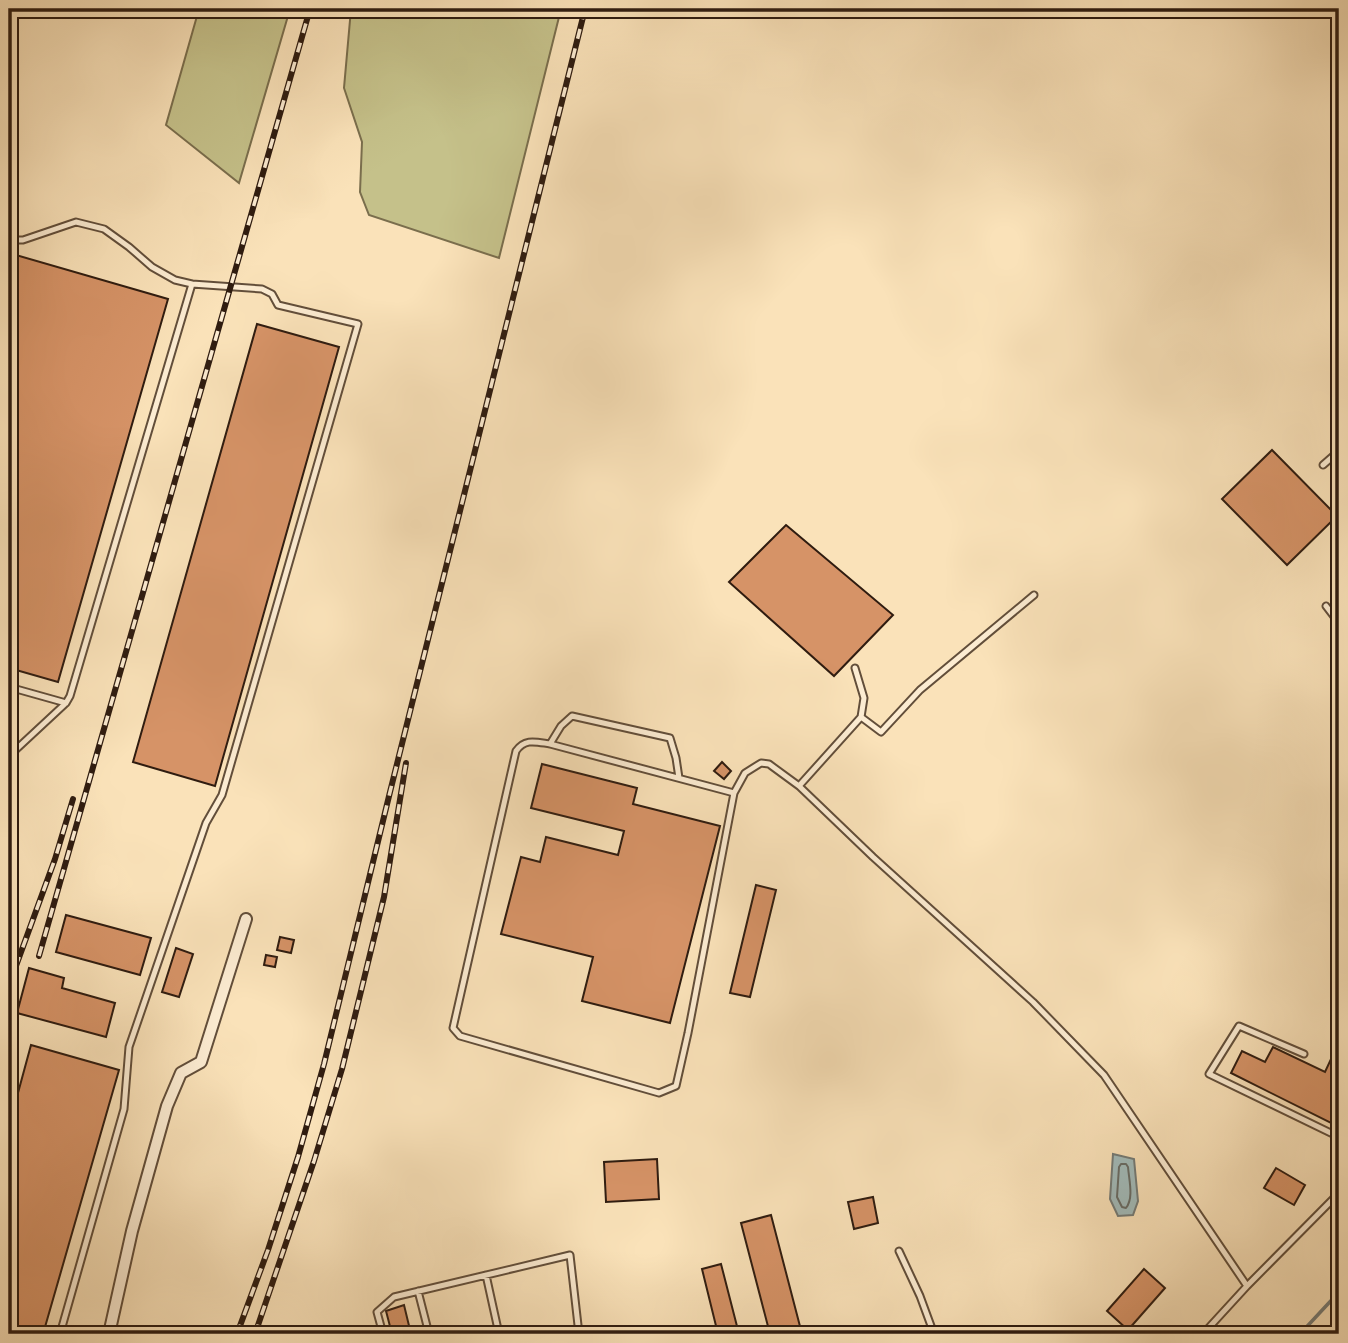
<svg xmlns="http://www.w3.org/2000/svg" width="1348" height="1343" font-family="Alegreya,serif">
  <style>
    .green { fill: #c5c18a; stroke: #7a6e4d; stroke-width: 2 }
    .water { fill: #a2bbba; stroke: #747b76; stroke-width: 2 }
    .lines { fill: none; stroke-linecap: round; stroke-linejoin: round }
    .shore { stroke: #686c65; stroke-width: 2 }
    .stream { stroke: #747b76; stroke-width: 3.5 }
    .building { fill: #d69367; stroke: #2f1c10; stroke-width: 2 }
    .service-casing { stroke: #624e3a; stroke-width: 9 }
    .minor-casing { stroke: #624e3a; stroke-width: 14 }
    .service { stroke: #fcecd2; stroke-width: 5 }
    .minor { stroke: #fcecd2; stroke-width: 10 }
    .rail-casing { stroke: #2f1c10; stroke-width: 6 }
    .rail { stroke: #fcecd2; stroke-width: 3.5; stroke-dasharray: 10; stroke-linecap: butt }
  </style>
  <rect width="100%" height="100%" fill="#fae2b9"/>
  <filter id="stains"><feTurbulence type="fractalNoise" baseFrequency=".00286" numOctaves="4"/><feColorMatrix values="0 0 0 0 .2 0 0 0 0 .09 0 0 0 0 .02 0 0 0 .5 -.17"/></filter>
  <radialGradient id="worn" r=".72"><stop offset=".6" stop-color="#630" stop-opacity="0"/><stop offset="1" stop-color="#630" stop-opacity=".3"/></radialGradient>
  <!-- green -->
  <path class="green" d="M199 9H290L239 183 166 125Z
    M351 9H561L499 258 369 215 360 192 362 142 344 88Z"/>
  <!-- water -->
  <path class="water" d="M1113 1154 1134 1159 1138 1201 1133 1215 1118 1216 1110 1199Z"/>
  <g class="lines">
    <!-- shore -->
    <path class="shore" d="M1121 1164H1126L1128 1167C1129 1180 1134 1198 1126 1208L1122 1207 1117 1197 1119 1167Z"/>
    <!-- stream -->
    <path class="stream" d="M1300 1334 1339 1292"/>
  </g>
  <!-- building -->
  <path class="building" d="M9 253 168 299 58 682 9 668Z
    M257 324 339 347 215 786 133 762Z
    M1272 450 1337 516 1287 565 1222 499Z
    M786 525 893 615 834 676 729 582Z
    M722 762 731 771 724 779 714 771Z
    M542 764 637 788 633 804 720 826 670 1023 582 1001 593 957 501 934 521 857 540 862 546 837 618 855 624 831 531 808Z
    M756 885 776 890 750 997 730 993Z
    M66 915 151 938 140 975 56 952Z
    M280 937 294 940 291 953 277 950Z
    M176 948 193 954 179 997 162 992Z
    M266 955 277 957 275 967 264 965Z
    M29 968 64 978 62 988 115 1003 106 1037 17 1013Z
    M1339 1042V1127L1231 1073 1242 1051 1265 1062 1273 1047 1325 1072Z
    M31 1045 119 1070 43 1334H9V1126Z
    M657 1159 659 1199 606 1202 604 1162Z
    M1276 1168 1305 1185 1294 1205 1264 1188Z
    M873 1197 878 1223 854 1229 848 1202Z
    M771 1215 802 1334H770L741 1223Z
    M721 1264 739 1334H718L702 1269Z
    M1144 1269 1165 1288 1128 1330 1107 1311Z
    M404 1305 411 1334H392L386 1311Z"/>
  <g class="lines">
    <defs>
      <path id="service" d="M9 240H23L76 222 104 229 129 247 152 267 175 280 192 284
        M1323 465 1339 451
        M1326 606 1339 623
        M855 668 864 698 861 717
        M9 687 66 703
        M550 744 561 726 572 716 670 738 676 758 679 778
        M9 756 66 703 70 696 192 284 262 289 272 294 278 305 358 324 222 795 206 823 129 1047 124 1109 60 1334
        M799 786 861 717 881 732 920 690 1034 595
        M734 793 550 744C536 742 525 738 516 751L453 1028 460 1036 659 1093 676 1086 688 1033 734 793 745 773 761 763 769 764 799 786 873 857 1033 1002 1104 1075 1247 1286
        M1304 1054 1239 1026 1209 1074 1339 1137
        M899 1251 920 1296 934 1334
        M486 1275 499 1334
        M418 1291 429 1334
        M383 1334 377 1312 394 1297 570 1255 579 1334
        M1203 1334 1247 1286 1339 1193"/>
      <path id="minor" d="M109 1334 132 1231 167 1106 181 1073 201 1062 246 919"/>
    </defs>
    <!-- service casing -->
    <use href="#service" class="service-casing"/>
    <!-- minor casing -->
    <use href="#minor" class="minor-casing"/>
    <!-- service -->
    <use href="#service" class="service"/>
    <!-- minor -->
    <use href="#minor" class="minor"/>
    <defs>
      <path id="rail" d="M39 956 310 9
        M9 985 55 859 73 799
        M237 1334 268 1250 298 1157 324 1064 390 792 585 9
        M255 1334 314 1161 342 1069 384 897 406 763"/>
    </defs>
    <!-- rail casing -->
    <use href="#rail" class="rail-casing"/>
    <!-- rail -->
    <use href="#rail" class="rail"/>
  </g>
  <!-- margin -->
  <rect width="1348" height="1343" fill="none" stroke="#fae2b9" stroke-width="35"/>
  <rect x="10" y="10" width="1327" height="1322" fill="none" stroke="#2f1c10" stroke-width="3.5"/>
  <rect x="18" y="18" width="1313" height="1308" fill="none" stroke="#2f1c10" stroke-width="2"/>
  <rect width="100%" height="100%" filter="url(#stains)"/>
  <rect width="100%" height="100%" fill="url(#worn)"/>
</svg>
